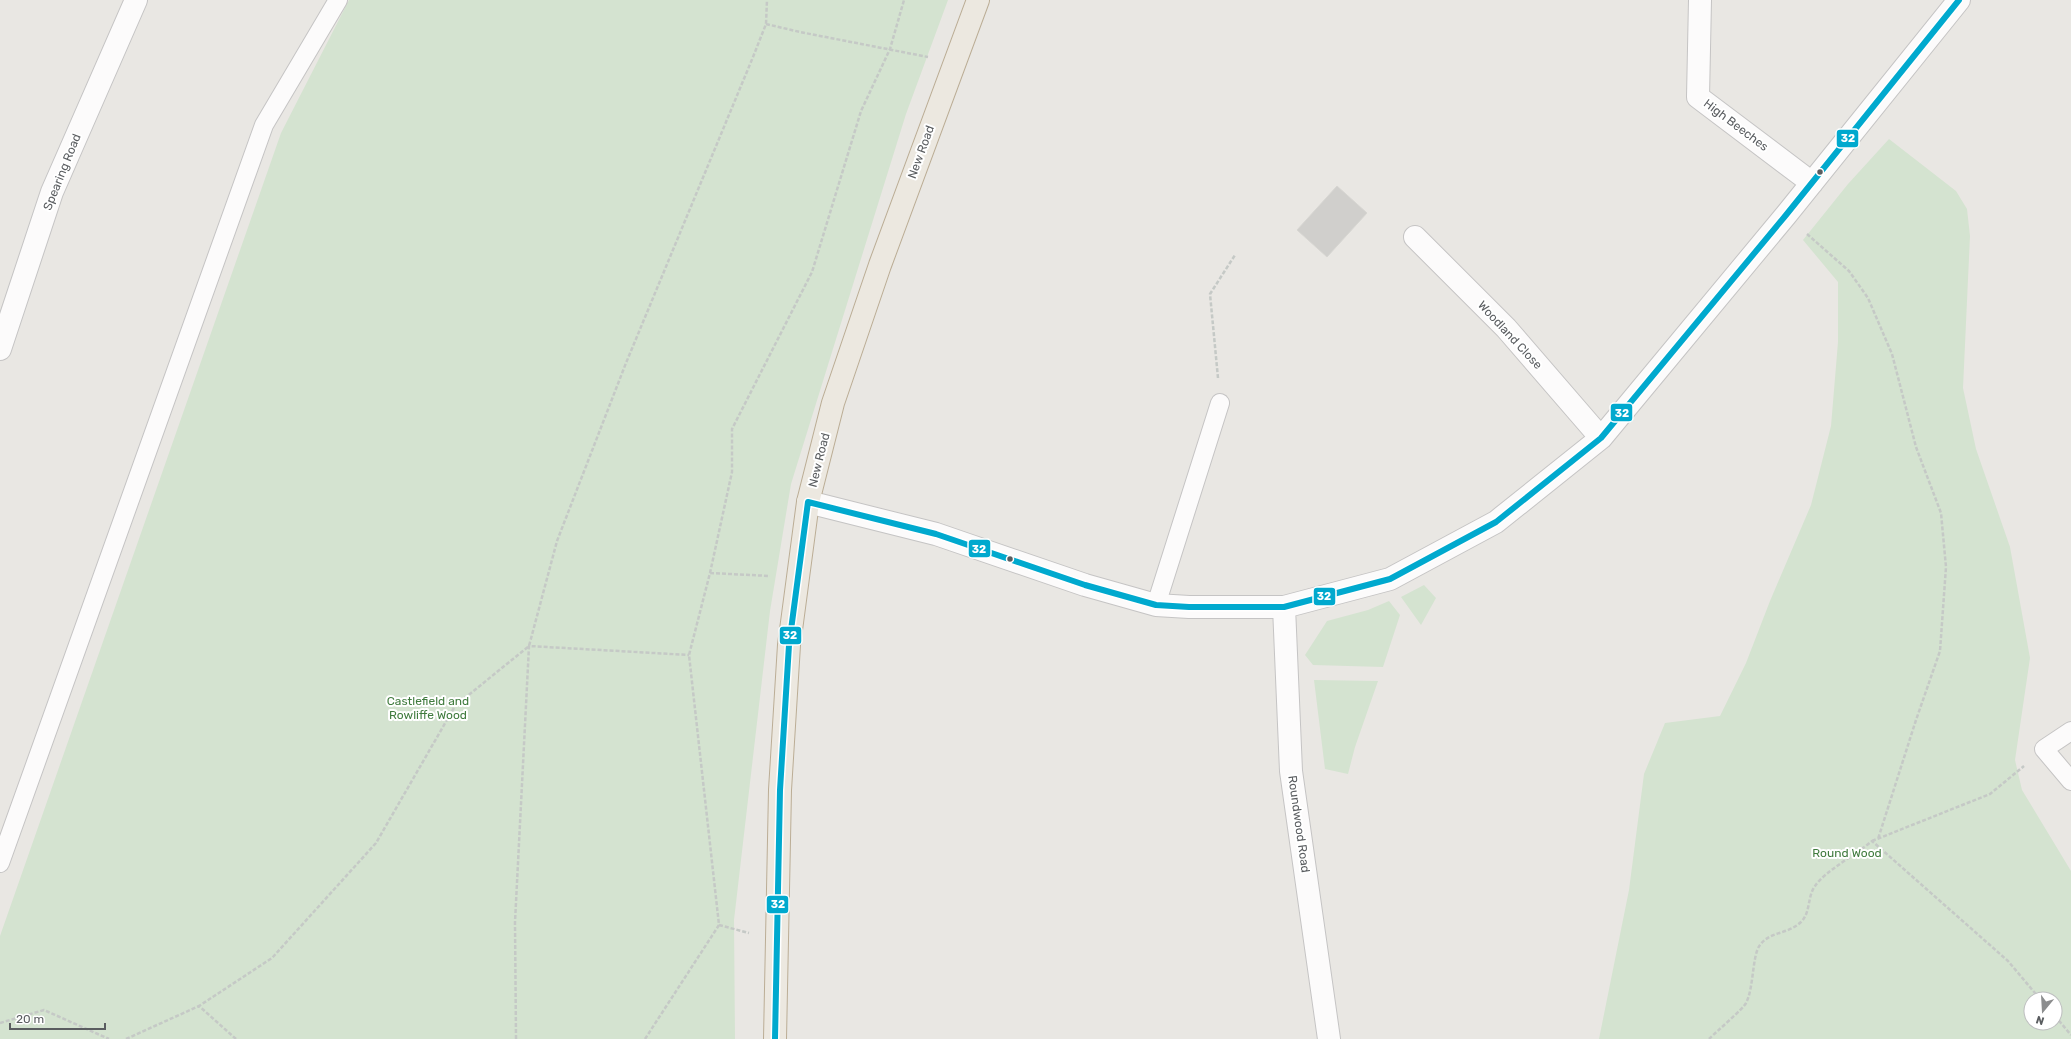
<svg xmlns="http://www.w3.org/2000/svg" width="2071" height="1039" font-family="Rubik,sans-serif">
  <style>
    .green { fill: #d4e3d0; fill-rule: evenodd }
    .building { fill: #d0cfcc; stroke: #d7d6d2 }
    .lines { fill: none; stroke-linecap: round; stroke-linejoin: round }
    .lane-casing { stroke: #c5c4c4; stroke-width: 20 }
    .street-casing { stroke: #c5c4c4; stroke-width: 24 }
    .highway-casing { stroke: #bbad95; stroke-width: 24 }
    .path { stroke: #c5c9c6; stroke-width: 2.5; stroke-dasharray: 4 2; stroke-linecap: butt }
    .lane { stroke: #fcfbfb; stroke-width: 18 }
    .street { stroke: #fcfbfb; stroke-width: 22 }
    .highway { stroke: #ece8e0; stroke-width: 22 }
    .bus-1-casing { stroke: #fff; stroke-width: 9 }
    .bus-1 { stroke: #00a9ce; stroke-width: 6 }
    .bus-dot { fill: #5a5d60; stroke: #fff; stroke-width: 1.5 }
    .labels { text-anchor: middle; stroke-width: 4; stroke-linejoin: round; paint-order: stroke }
    .street-label { font-size: 12px; fill: #5a5d60; stroke: #fff }
    .park-label { font-size: 12px; fill: #407b3e; stroke: #fff }
    .line-badge { stroke: #fff; stroke-width: 1.5 }
    .badge-label { font-size: 11px; text-anchor: middle; font-weight: bold; fill: #fff }
  </style>
  <rect width="100%" height="100%" fill="#e9e7e3"/>
  <!-- green -->
  <path class="green" d="M349 0H948L906 114 791 484 770 611 734 920 735 1039H0V936L281 133Z
    M1889 139 1956 191 1967 209 1970 236 1963 388 1976 449 2010 547 2030 658 2015 760 2022 790 2071 871V1039H1599L1629 890 1644 774 1665 723 1720 716 1746 663 1770 601 1811 505 1831 426 1838 342V282L1803 240 1848 184ZM2031 999H2055V1023H2031Z
    M1424 585 1436 598 1421 625 1401 597Z
    M1389 601 1400 615 1383 667 1313 665 1305 655 1327 621 1368 610Z
    M1314 680 1378 681 1355 747 1348 774 1325 769Z"/>
  <!-- building -->
  <path class="building" d="M1337 186 1367 213 1327 257 1297 230Z"/>
  <g class="lines">
    <defs>
      <path id="lane" d="M1156 605 1220 403
        M2071 731 2044 749 2071 781
        M0 863 264 125 338 0"/>
      <path id="street" d="M1700 0 1698 97 1812 183
        M1415 237 1506 328 1601 438
        M0 349 52 192 136 0
        M808 502 936 534 1085 585 1156 605 1189 607H1284L1390 579 1496 522 1601 438 1786 215 1959 0
        M1284 607 1291 771 1329 1039"/>
      <path id="highway" d="M775 1039 780 790 789 645 808 502 833 403 880 265 978 0"/>
    </defs>
    <!-- lane casing -->
    <use href="#lane" class="lane-casing"/>
    <!-- street casing -->
    <use href="#street" class="street-casing"/>
    <!-- highway casing -->
    <use href="#highway" class="highway-casing"/>
    <!-- path -->
    <path class="path" d="M766 24 800 32 928 57
      M1807 234 1849 271 1868 298 1892 354 1916 447 1941 513 1946 567 1940 651 1916 720 1878 839
      M1218 378 1210 294 1235 255
      M710 573 770 576
      M1872 841 1990 794 2024 766
      M719 925 749 933
      M2055 1016 2071 1035
      M0 1023 44 1010 109 1039
      M126 1039 199 1006
      M236 1039 199 1006 272 958 376 843 455 706 529 646 557 541 626 363 753 57 766 24 767 0
      M516 1039 515 922 529 646 689 655
      M645 1039 719 925 689 655 710 573 732 472V429L812 272 861 111 890 49 904 0
      M1709 1039C1716 1032 1744 1008 1746 1003 1754 988 1752 955 1760 945 1770 931 1787 935 1801 922 1811 912 1807 897 1815 886 1825 871 1857 854 1872 841L2008 961 2040 999"/>
    <!-- lane -->
    <use href="#lane" class="lane"/>
    <!-- street -->
    <use href="#street" class="street"/>
    <!-- highway -->
    <use href="#highway" class="highway"/>
    <defs>
      <path id="bus-1" d="M808 502 936 534 1085 585 1156 605 1189 607H1284L1390 579 1496 522 1601 438 1786 215 1959 0
        M775 1039 780 790 789 645 808 502"/>
    </defs>
    <!-- bus-1 casing -->
    <use href="#bus-1" class="bus-1-casing"/>
    <!-- bus-1 -->
    <use href="#bus-1" class="bus-1"/>
  </g>
  <!-- markers -->
  <g class="bus-dot">
    <circle cx="1820" cy="172" r="3.5"/>
    <circle cx="1010" cy="559" r="3.5"/>
  </g>
  <g class="labels">
    <!-- street labels -->
    <g class="street-label">
      <text transform="translate(1736 125) rotate(37)" y="4">High Beeches</text>
      <text transform="translate(921 152) rotate(-70)" y="4">New Road</text>
      <text transform="translate(62 172) rotate(-68)" y="4">Spearing Road</text>
      <text transform="translate(1510 335) rotate(47)" y="4">Woodland Close</text>
      <text transform="translate(819 460) rotate(-76)" y="4">New Road</text>
      <text transform="translate(1299 824) rotate(82)" y="4">Roundwood Road</text>
    </g>
    <!-- park labels -->
    <g class="park-label">
      <text x="428" y="705">Castlefield and<tspan x="428" dy="14">Rowliffe Wood</tspan></text>
      <text x="1847" y="857">Round Wood</text>
    </g>
  </g>
  <g class="line-badge">
    <rect x="1836" y="129" width="23" height="19" rx="4" fill="#00a9ce"/>
    <rect x="1610" y="403" width="23" height="19" rx="4" fill="#00a9ce"/>
    <rect x="968" y="539" width="23" height="19" rx="4" fill="#00a9ce"/>
    <rect x="1313" y="587" width="23" height="19" rx="4" fill="#00a9ce"/>
    <rect x="779" y="626" width="23" height="19" rx="4" fill="#00a9ce"/>
    <rect x="766" y="895" width="23" height="19" rx="4" fill="#00a9ce"/>
  </g>
  <g class="badge-label">
    <text x="1848" y="142">32</text>
    <text x="1622" y="417">32</text>
    <text x="979" y="553">32</text>
    <text x="1324" y="600">32</text>
    <text x="790" y="639">32</text>
    <text x="778" y="908">32</text>
  </g>
  <!-- north arrow -->
  <g transform="translate(2043 1011) rotate(198)"><circle r="19" fill="#ffffff" stroke="#bdbebf"/>
  <path d="M0-3L7 15L0 10L-7 15Z" fill="#8c8d8e"/>
  <text y="-6" font-size="11" font-weight="bold" text-anchor="middle" fill="#5a5d60">N</text>
  </g>
  <!-- scale -->
  <path d="M10 1023v6h95v-6" fill="none" stroke="#5a5d60" stroke-width="2"/>
  <text x="16" y="1023" font-size="12" fill="#5a5d60" stroke="#ffffff" stroke-width="3" paint-order="stroke">20 m</text>
</svg>
